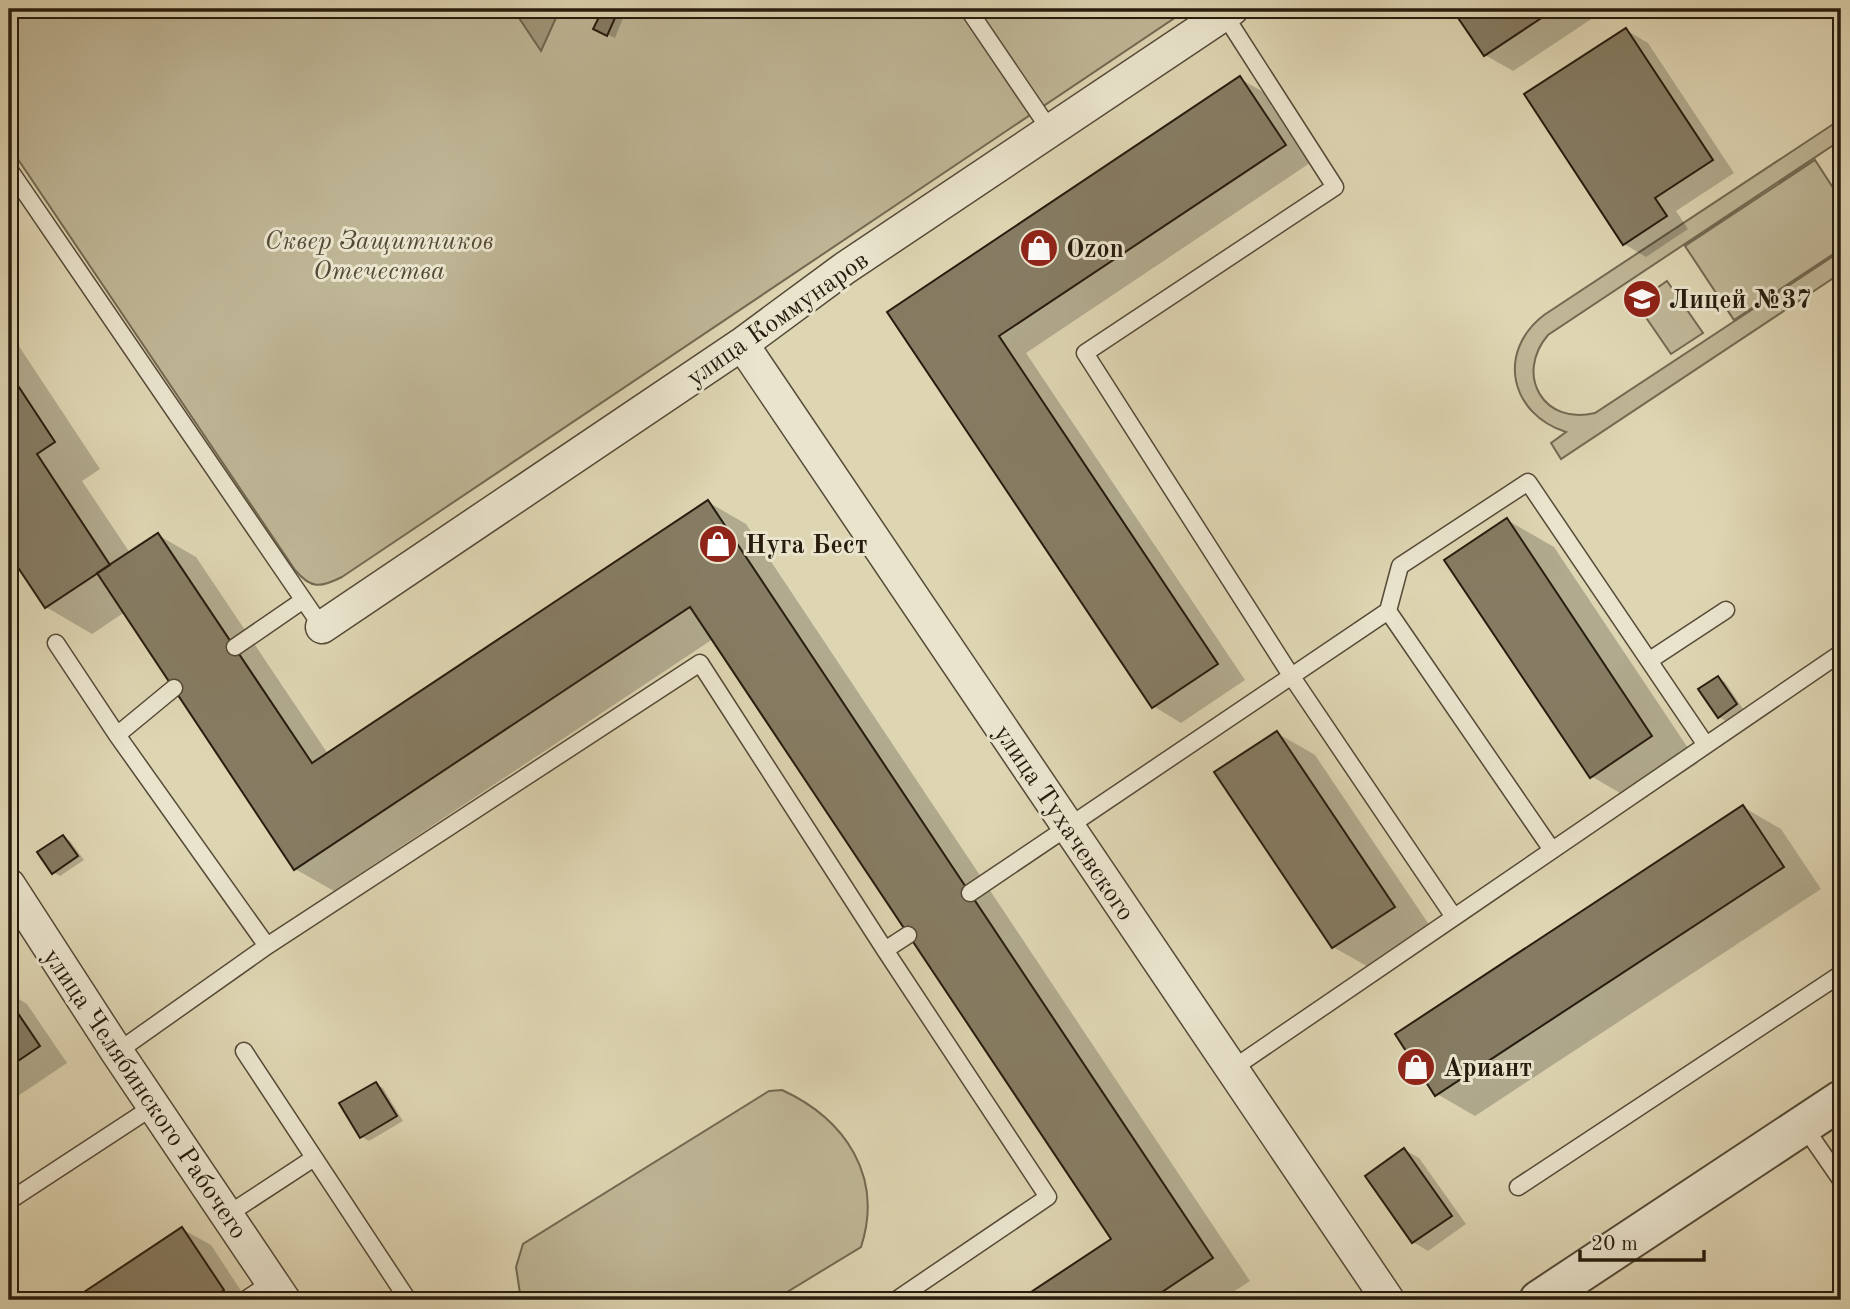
<svg xmlns="http://www.w3.org/2000/svg" width="1850" height="1309" font-family="'Old Standard TT',serif">
  <style>
    .green { fill: #bfb696; stroke: #736952; stroke-width: 2 }
    .water { fill: #a0967a; stroke: #70654f; stroke-width: 2 }
    .shadow { fill: #0003 }
    .building { fill: #867c63; stroke: #271c0e; stroke-width: 2 }
    .lines { fill: none; stroke-linecap: round; stroke-linejoin: round }
    .service-casing { stroke: #554a37; stroke-width: 19 }
    .minor-casing { stroke: #554a37; stroke-width: 35 }
    .tertiary-casing { stroke: #554a37; stroke-width: 42 }
    .service { stroke: #eae4cd; stroke-width: 16 }
    .minor { stroke: #eae4cd; stroke-width: 32 }
    .tertiary { stroke: #eae4cd; stroke-width: 38 }
    .labels { text-anchor: middle; stroke-width: 6; stroke-linejoin: round; paint-order: stroke }
    .park-label { font-size: 26px; font-style: italic; fill: #554a37; stroke: #eae4cd }
    .poi-label { font-size: 26px; font-weight: bold; fill: #271c0e; stroke: #eae4cd; text-anchor: start }
    .street-label { font-size: 26px; fill: #271c0e; stroke: #eae4cd }
  </style>
  <rect width="100%" height="100%" fill="#ded5b2"/>
  <filter id="stains"><feTurbulence type="fractalNoise" baseFrequency=".00286" numOctaves="4"/><feColorMatrix values="0 0 0 0 .2 0 0 0 0 .09 0 0 0 0 .02 0 0 0 .5 -.17"/></filter>
  <radialGradient id="worn" r=".72"><stop offset=".6" stop-color="#630" stop-opacity="0"/><stop offset="1" stop-color="#630" stop-opacity=".3"/></radialGradient>
  <!-- green -->
  <path class="green" d="M9 9H1188L342 577C320 588 311 589 295 570L9 146Z
    M1841 119V140L1548 335C1514 375 1544 426 1595 413L1841 251V273L1561 459 1551 443 1566 432C1510 414 1496 352 1544 315Z
    M1815 160 1841 200V249L1734 320 1685 246Z
    M1667 281 1703 333 1671 354 1636 303Z
    M782 1090C845 1119 884 1176 861 1247L774 1300H521L516 1267 523 1244 769 1091Z"/>
  <!-- water -->
  <path class="water" d="M513 9H560L541 51Z"/>
  <!-- shadow -->
  <path class="shadow" d="M604 9 626 11 615 38 596 29Z
    M1454 9H1591L1596 16 1513 71 1485 55Z
    M1626 30 1648 43 1734 173 1676 211 1688 229 1646 257 1624 244Z
    M1240 79 1269 95 1313 161 1026 353 1245 680 1181 723 1153 706 890 312Z
    M9 331 100 469 82 481 130 553 158 535 196 557 328 754 708 502 746 524 1250 1281 1221 1300H1022L1113 1240 713 639 334 891 295 869 125 612 92 634 46 607 9 551Z
    M1507 520 1554 547 1698 763 1637 803 1591 776Z
    M1718 678 1725 682 1743 709 1726 721 1719 717Z
    M1277 733 1315 755 1432 929 1372 969 1333 947 1217 773Z
    M1743 807 1781 829 1821 889 1475 1116 1437 1094Z
    M63 837 70 841 84 860 60 876 53 872Z
    M9 993 27 1004 67 1063 9 1102Z
    M376 1084 383 1088 403 1121 369 1141 362 1137 342 1104Z
    M1405 1150 1419 1158 1466 1224 1428 1251 1413 1242Z
    M182 1229 211 1245 247 1300H75Z"/>
  <!-- building -->
  <path class="building" d="M603 9H619L607 36 593 29Z
    M1452 9H1555L1484 56Z
    M1626 28 1713 160 1655 198 1667 216 1623 245 1524 94Z
    M1240 76 1286 145 999 336 1218 664 1152 708 887 312Z
    M9 372 55 442 37 454 110 565 45 608 9 554Z
    M708 500 1213 1258 1150 1300H1019L1111 1239 690 607 294 870 97 573 158 533 312 763Z
    M1507 518 1652 736 1590 778 1444 560Z
    M1718 676 1737 704 1718 718 1698 689Z
    M1277 731 1395 907 1332 948 1214 772Z
    M1743 805 1784 867 1435 1096 1395 1034Z
    M63 835 78 856 52 874 37 852Z
    M9 1000 40 1046 9 1067Z
    M376 1082 397 1116 360 1138 339 1103Z
    M1404 1148 1452 1216 1412 1243 1365 1176Z
    M182 1227 224 1290 209 1300H72Z"/>
  <g class="lines">
    <defs>
      <path id="service" d="M968 9 1050 130
        M1224 14 1335 187 1085 353 1292 677 1454 917
        M9 169 322 627
        M1388 611 1552 850
        M56 643 117 735 267 946
        M235 647 302 601
        M1650 660 1726 610
        M117 735 174 688
        M970 893 1388 611 1400 566 1528 482 1706 745
        M885 950 908 935
        M244 1051 408 1300
        M117 1052 267 946 700 663 885 950 1048 1197 896 1300
        M1232 1069 1841 653
        M1803 1125 1841 1180
        M1518 1187 1841 974
        M9 1201 154 1106
        M227 1215 314 1158
        M245 1300 272 1282"/>
      <path id="minor" d="M742 344 1388 1300
        M322 627 742 344 845 268 1232 9
        M9 885 117 1052 284 1300"/>
      <path id="tertiary" d="M1539 1300 1841 1100"/>
    </defs>
    <!-- service casing -->
    <use href="#service" class="service-casing"/>
    <!-- minor casing -->
    <use href="#minor" class="minor-casing"/>
    <!-- tertiary casing -->
    <use href="#tertiary" class="tertiary-casing"/>
    <!-- service -->
    <use href="#service" class="service"/>
    <!-- minor -->
    <use href="#minor" class="minor"/>
    <!-- tertiary -->
    <use href="#tertiary" class="tertiary"/>
  </g>
  <!-- icons -->
  <defs>
    <symbol id="shop-disc" viewBox="-11 -11 22 22"><circle r="9.5" fill="#8f2418" stroke="#eae4cd"/><path d="M-5-2.5h2.3a2.7 3.5 0 0 1 5.4 0H5L5.5 6h-11ZM-1.5-2.5h3a1.5 2.3 0 0 0-3 0Z" fill="#fff"/></symbol>
    <symbol id="school-disc" viewBox="-11 -11 22 22"><circle r="9.5" fill="#8f2418" stroke="#eae4cd"/><path d="M0-5L7-2L0 1L-7-2ZM-4 1L0 2.5L4 1V4Q0 6-4 4Z" fill="#fff"/></symbol>
  </defs>
  <g fill-rule="evenodd">
    <use href="#shop-disc" x="1017" y="226" width="44" height="44"/>
    <use href="#school-disc" x="1620" y="277" width="44" height="44"/>
    <use href="#shop-disc" x="696" y="522" width="44" height="44"/>
    <use href="#shop-disc" x="1394" y="1045" width="44" height="44"/>
  </g>
  <g class="labels">
    <!-- park labels -->
    <g class="park-label">
      <text x="379" y="249">Сквер Защитников<tspan x="379" dy="30">Отечества</tspan></text>
    </g>
    <!-- poi labels -->
    <g class="poi-label">
      <text x="1066" y="257">Ozon</text>
      <text x="1669" y="308">Лицей №37</text>
      <text x="745" y="553">Нуга Бест</text>
      <text x="1443" y="1076">Ариант</text>
    </g>
    <!-- street labels -->
    <g class="street-label">
      <text transform="translate(777 318) rotate(-35)" y="9">улица Коммунаров</text>
      <text transform="translate(1065 822) rotate(56)" y="9">улица Тухачевского</text>
      <text transform="translate(146 1093) rotate(56)" y="9">улица Челябинского Рабочего</text>
    </g>
  </g>
  <!-- margin -->
  <rect width="1850" height="1309" fill="none" stroke="#ded5b2" stroke-width="35"/>
  <rect x="10" y="10" width="1829" height="1288" fill="none" stroke="#271c0e" stroke-width="3.5"/>
  <rect x="18" y="18" width="1815" height="1274" fill="none" stroke="#271c0e" stroke-width="2"/>
  <!-- scale -->
  <path d="M1580 1250v10h124v-10" fill="none" stroke="#271c0e" stroke-width="3.5"/>
  <text x="1591" y="1250" font-size="21" fill="#271c0e" stroke="#eae4cd" stroke-width="5" paint-order="stroke">20 m</text>
  <rect width="100%" height="100%" filter="url(#stains)"/>
  <rect width="100%" height="100%" fill="url(#worn)"/>
</svg>
